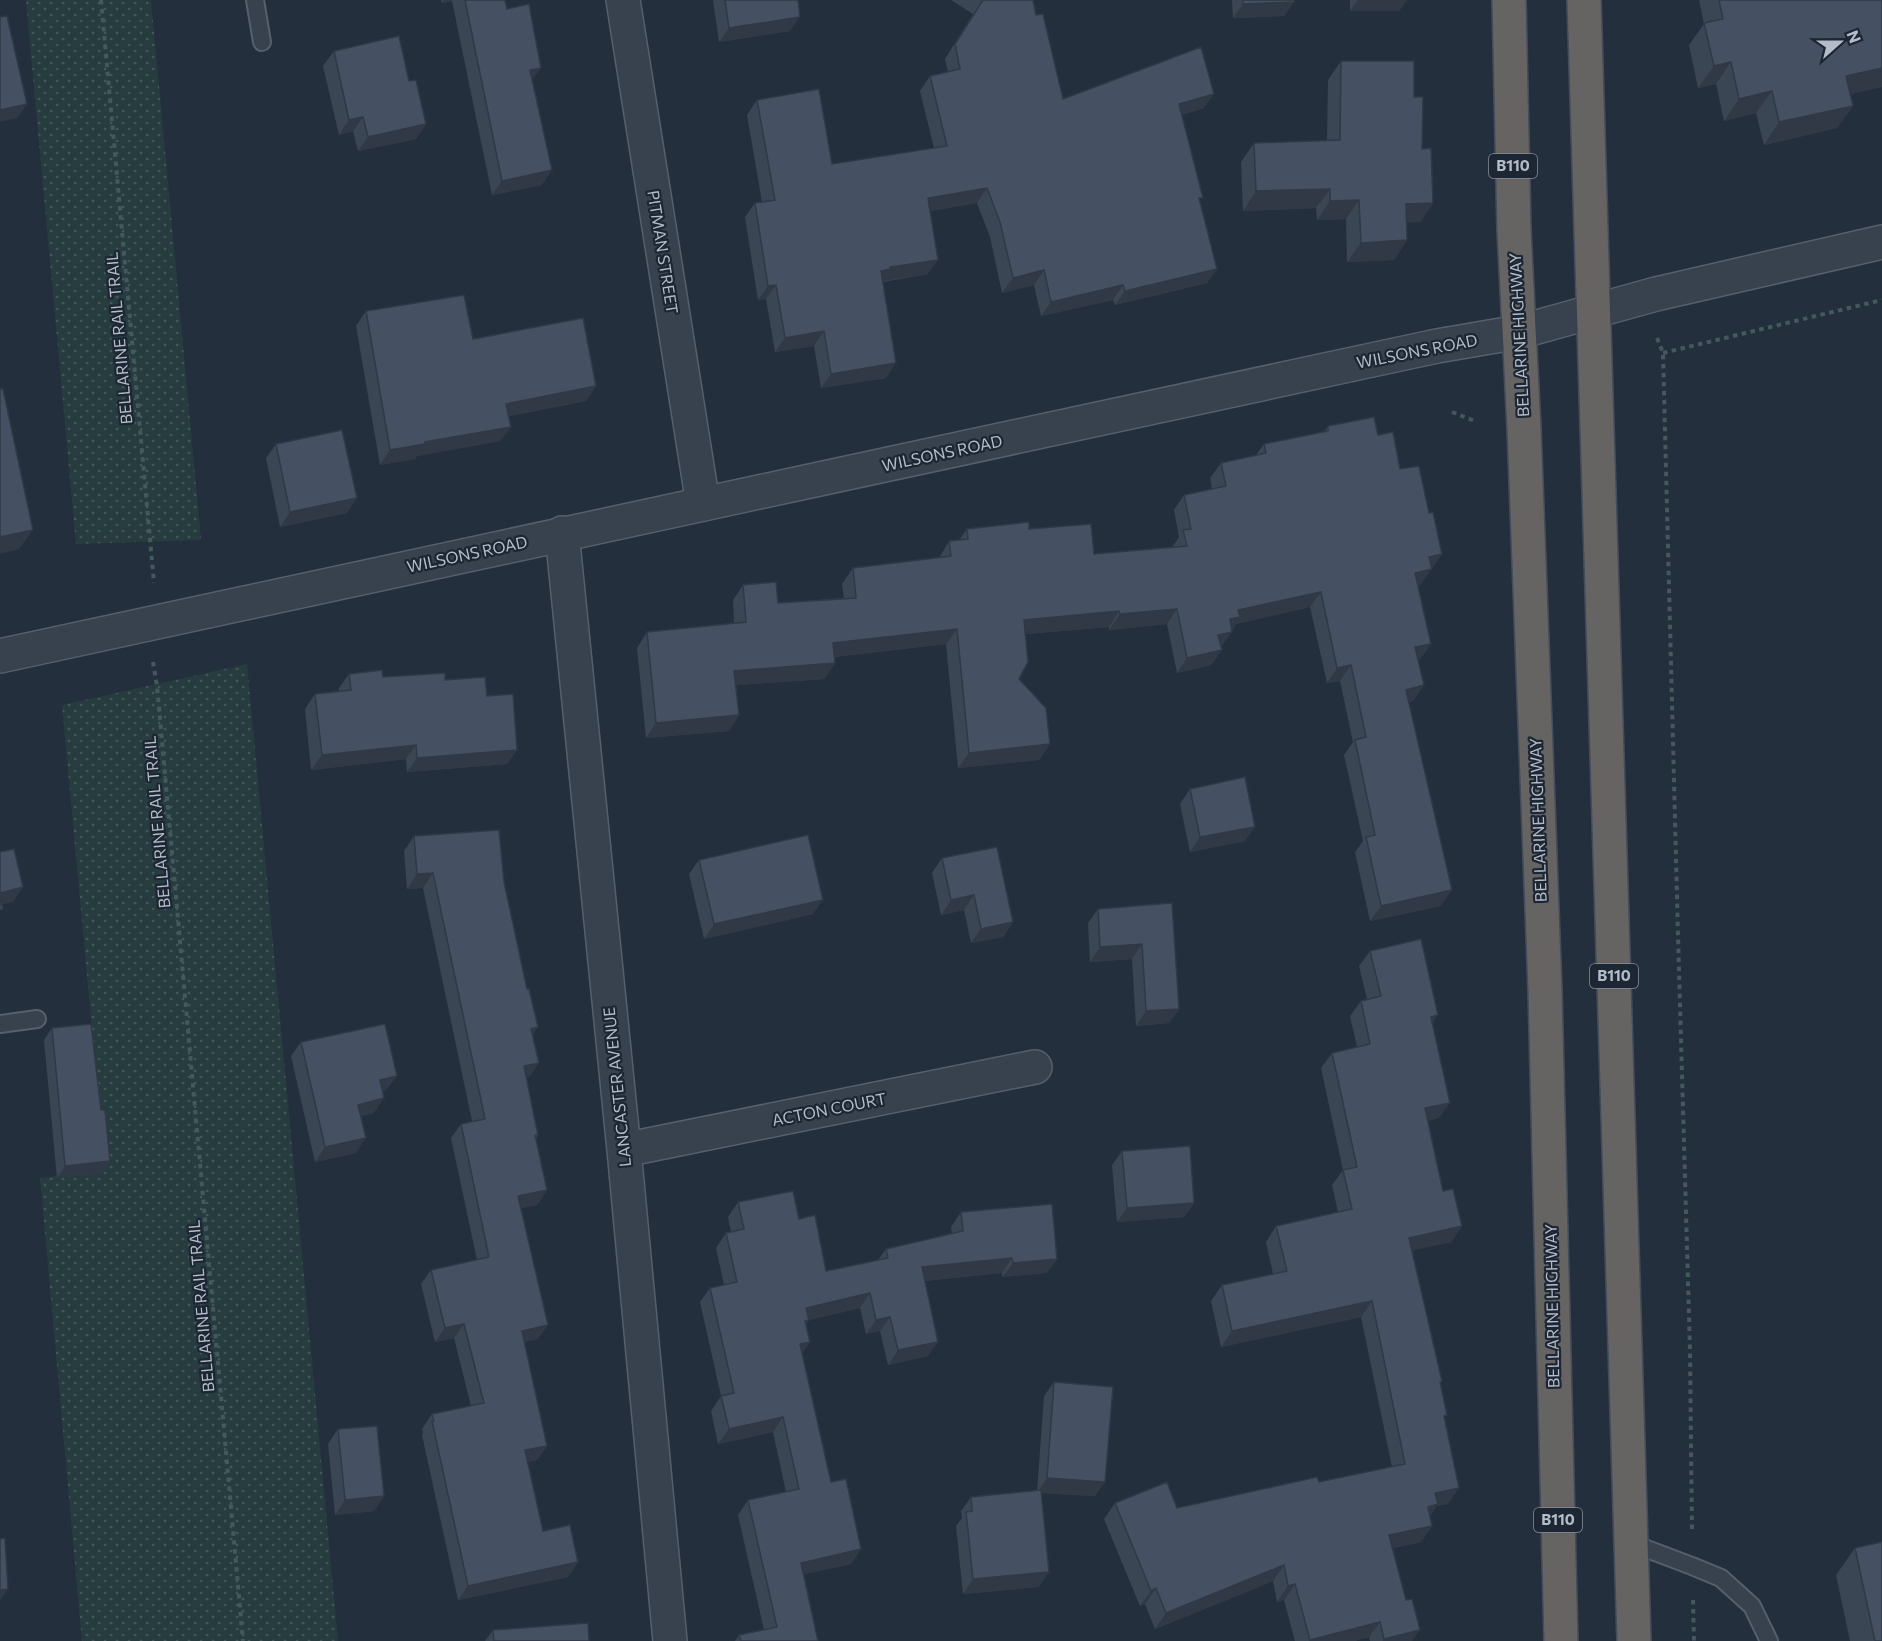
<svg xmlns="http://www.w3.org/2000/svg" width="1882" height="1641" font-family="Commissioner,sans-serif">
  <style>
    .grass { fill: url(#grass-dots) }
    .lines { fill: none; stroke-linecap: round; stroke-linejoin: round }
    .service-casing { stroke: #565f6c; stroke-width: 20 }
    .minor-casing { stroke: #565f6c; stroke-width: 36 }
    .tertiary-casing { stroke: #565f6c; stroke-width: 36 }
    .trunk-casing { stroke: #434c59; stroke-width: 36 }
    .path { stroke: #44595c; stroke-width: 4; stroke-dasharray: 4.5 4.5; stroke-linecap: butt }
    .service { stroke: #38414e; stroke-width: 16 }
    .minor { stroke: #38414e; stroke-width: 33 }
    .tertiary { stroke: #38414e; stroke-width: 33 }
    .trunk { stroke: #656462; stroke-width: 33 }
    .wall { fill: #3b4654 }
    .shaded-wall { fill: #303945 }
    .building { fill: #455162; stroke: #303945; stroke-width: 1.5 }
    .labels { text-anchor: middle; stroke-width: 4.5; stroke-linejoin: round; paint-order: stroke }
    .shield { fill: #1d2633; stroke: #878f9c; stroke-width: 1.5 }
    .shield-label { font-size: 15px; font-weight: bold; fill: #b4bcc9 }
    .street-label { font-size: 16px; fill: #b4bcc9; stroke: #1d2633 }
  </style>
  <defs>
    <pattern id="grass-dots" width="8" height="8" patternUnits="userSpaceOnUse" patternTransform="scale(1.5)"><rect width="8" height="8" fill="#263c3f"/><path d="M2 2h.1M6 6h.1" fill="none" stroke="#435659" stroke-width="1.8" stroke-linecap="round"/></pattern>
  </defs>
  <rect width="100%" height="100%" fill="#242f3e"/>
  <!-- grass -->
  <path class="grass" d="M26 0H151L201 540 76 544Z
    M247 664 338 1641H82L40 1178 105 1170 62 705Z"/>
  <g class="lines">
    <defs>
      <path id="service" d="M255 0 262 42
        M0 1024 37 1019
        M1631 1543 1692 1566 1721 1578 1752 1606 1769 1641"/>
      <path id="minor" d="M623 0 703 504
        M562 533 624 1150 670 1641
        M624 1150 1035 1067"/>
      <path id="tertiary" d="M0 656C479 551 958 450 1437 346L1519 332 1656 294 1882 242"/>
      <path id="trunk" d="M1509 0 1514 230 1524 428 1545 990 1561 1641
        M1584 0 1634 1641"/>
    </defs>
    <!-- service casing -->
    <use href="#service" class="service-casing"/>
    <!-- minor casing -->
    <use href="#minor" class="minor-casing"/>
    <!-- tertiary casing -->
    <use href="#tertiary" class="tertiary-casing"/>
    <!-- trunk casing -->
    <use href="#trunk" class="trunk-casing"/>
    <!-- path -->
    <path class="path" d="M101 0 154 583
      M1657 338 1663 353 1678 936 1690 1351 1692 1533
      M1663 353 1882 300
      M1452 412 1475 421
      M153 662 157 686 243 1641
      M1693 1600 1694 1641"/>
    <!-- service -->
    <use href="#service" class="service"/>
    <!-- minor -->
    <use href="#minor" class="minor"/>
    <!-- tertiary -->
    <use href="#tertiary" class="tertiary"/>
    <!-- trunk -->
    <use href="#trunk" class="trunk"/>
  </g>
  <!-- wall -->
  <path class="wall" d="M441 0H505L507 9 532 81 542 185 492 195 452 1 442 3Z
    M713 0H798L790 31 719 42Z
    M951 0H1033L1036 15 1063 99 1204 108 1181 115 1200 202 1217 269 1207 283 1115 305 1113 300 1041 316 1034 285 1002 293 990 237 977 203 930 211 928 274 883 282 886 378 821 388 814 346 775 352 766 299 758 300 745 217 755 203 762 202 747 115 757 100 832 164 934 148 920 91 930 76 948 72 945 59 973 14Z
    M1232 0H1294V2L1284 16 1233 18Z
    M1350 0H1407L1399 11H1350Z
    M1699 0H1882V87L1850 94 1853 106 1837 128 1764 145 1756 113 1724 121 1716 84 1698 88 1689 45 1704 24Z
    M334 51 409 81 426 124 416 139 358 151 353 131 339 135 323 66Z
    M1341 61 1414 97 1422 149 1433 203 1420 222H1407V240L1394 260 1347 262 1346 219 1317 220 1316 208 1243 211 1241 162 1254 143 1327 140 1328 80Z
    M366 311 473 339 596 386 586 401 509 416 511 427 500 441 417 456 415 459 380 465 356 326Z
    M1328 426 1378 435 1429 513 1442 554 1421 584 1418 585 1431 644 1420 659H1418L1424 685 1413 701 1409 702 1441 906 1370 921 1355 852 1363 841 1344 755 1353 742 1340 681 1327 683 1310 607 1236 624 1221 647 1222 650 1211 665 1177 673 1167 624 1109 630V627L1026 634 1019 679 1050 744 1039 760 958 768 946 644 834 657 835 663 824 679 736 685 739 715 729 731 646 738 637 648 647 632 734 624 733 600 743 585 778 603 844 598 842 584 853 568 939 558 949 541 959 540 967 529H1029L1094 554 1173 547V546L1179 537 1174 510 1184 495 1212 489 1210 478 1221 463 1256 455 1264 444 1324 432Z
    M276 444 347 513 280 527 266 458Z
    M349 674 383 677 445 680 487 696 517 750 507 764 407 772 406 759 311 770 305 709 315 694 339 692V688Z
    M1190 789 1245 841 1190 852 1180 804Z
    M414 836 504 882 533 1035 539 1063 529 1077 526 1078 538 1135 536 1138 547 1190 537 1205 521 1208 538 1339 524 1342 547 1446 537 1460 527 1462 543 1531 578 1562 568 1577 458 1600 422 1435 423 1433 422 1429 432 1414 471 1406 454 1338 435 1342 421 1284 431 1270 477 1260 451 1138 461 1124 472 1121 423 888 407 889 404 851Z
    M942 858 1013 922 1003 937 971 943 964 910 941 915 932 873Z
    M699 860 813 914 704 939 689 874Z
    M1172 903 1179 1009 1169 1023 1136 1026 1132 959 1090 962 1088 923 1098 909Z
    M1370 951 1433 1023 1439 1118 1427 1121 1443 1191 1462 1226 1451 1242 1412 1250 1441 1383 1445 1419 1448 1504 1436 1506 1430 1516 1432 1526 1421 1542 1393 1548 1412 1641H1370L1369 1637 1354 1641H1295L1284 1600 1277 1602 1273 1581 1155 1629 1145 1604 1140 1606 1104 1519 1115 1503 1177 1508 1319 1482 1392 1467 1361 1317 1221 1347 1211 1301 1222 1285 1273 1274 1266 1242 1276 1226 1338 1212 1332 1185 1343 1170 1321 1068 1332 1053 1357 1047 1350 1016 1361 1001 1367 999 1359 966Z
    M52 1028 101 1110 110 1161 102 1173 57 1178 44 1040Z
    M301 1042 397 1076 386 1090 382 1091 374 1113 361 1116 356 1153 315 1162 291 1056Z
    M1122 1151 1194 1203 1184 1217 1117 1222 1112 1165Z
    M738 1202 799 1219 826 1271 878 1260 886 1249 952 1234 951 1227 961 1212 1057 1259 1046 1273 1002 1277V1273L924 1281 928 1356 888 1365 880 1331 866 1334 860 1308 808 1320 806 1324 802 1353 831 1482 861 1549 851 1564 804 1574 818 1641H735L739 1635 764 1630 738 1515 748 1500 786 1492 773 1432 718 1444 711 1411 721 1396 700 1302 710 1288 724 1285 716 1248 726 1233 731 1232 728 1217Z
    M1054 1382 1095 1496 1041 1493 1039 1587 963 1594 956 1526 962 1518 961 1511 971 1497 1037 1491 1044 1396Z
    M338 1429 384 1496 374 1511 335 1515 328 1444Z
    M1855 1548 1882 1641H1850L1836 1575Z
    M493 1630 589 1641H485Z"/>
  <!-- shaded-wall -->
  <path class="shaded-wall" d="M444 0H453L442 3Z
    M1358 0H1407L1399 11H1350Z
    M1294 2 1284 16 1233 18 1243 4Z
    M800 17 790 31 719 42 729 28Z
    M1731 62 1716 84 1698 88 1714 66Z
    M541 68 531 82 530 70Z
    M1882 68V87L1830 99 1846 76Z
    M1772 91 1756 113 1724 121 1739 99Z
    M1214 94 1204 108 1168 118 1179 104Z
    M27 104 17 118 0 122V110Z
    M1853 106 1837 128 1764 145 1779 122Z
    M363 117 353 131 339 135 349 120Z
    M426 124 416 139 358 151 368 137Z
    M552 170 542 185 492 195 502 181Z
    M987 188 977 203 918 213 928 198Z
    M1330 189 1316 208 1243 211 1256 191Z
    M1359 200 1346 219 1317 220 1330 201Z
    M1433 203 1420 222 1393 223 1406 204Z
    M1407 240 1394 260 1347 262 1361 243Z
    M938 260 928 274 883 281 881 284V271L890 267Z
    M1217 269 1207 283 1115 305 1125 291Z
    M1044 270 1034 285 1002 293 1013 278Z
    M776 285 766 299 758 300 768 286Z
    M1123 285 1113 300 1041 316 1051 302Z
    M824 331 814 346 775 352 785 338Z
    M896 363 886 378 821 388 831 374Z
    M596 386 586 401 496 418 506 404Z
    M511 427 500 441 417 456 415 459 380 465 390 450 425 442Z
    M357 498 347 513 280 527 290 512Z
    M33 530 19 549 0 554V537Z
    M1442 554 1421 584 1404 588 1415 573 1429 557Z
    M1321 592 1310 607 1236 624 1230 632H1232L1221 647 1218 635 1230 619 1238 610Z
    M1177 609 1167 624 1109 630 1120 614Z
    M1119 611 1109 627 1014 635 1024 620Z
    M957 629 946 644 822 658 833 643Z
    M1431 644 1420 659 1405 663 1415 647Z
    M1222 650 1211 665 1177 673 1187 658Z
    M835 663 824 679 723 686 734 671Z
    M1351 665 1340 681 1327 683 1337 668Z
    M1424 685 1413 701 1395 705 1406 690Z
    M739 715 729 731 646 738 656 723Z
    M1050 744 1039 760 958 768 969 753Z
    M416 745 406 759 311 770 322 755Z
    M517 750 507 764 407 772 417 758Z
    M1255 827 1245 841 1190 852 1200 837Z
    M433 873 423 888 407 889 417 874Z
    M23 887 13 902 0 905V893Z
    M1452 890 1441 906 1370 921 1381 906Z
    M974 895 964 910 941 915 951 900Z
    M823 900 813 914 704 939 714 924Z
    M1013 922 1003 937 971 943 981 929Z
    M1142 944 1132 959 1090 962 1100 947Z
    M1179 1009 1169 1023 1136 1026 1146 1011Z
    M1438 1015 1427 1031 1431 1017Z
    M538 1027 528 1042 531 1029Z
    M539 1063 529 1077 514 1081 524 1066Z
    M397 1076 386 1090 370 1094 380 1080Z
    M384 1098 374 1113 348 1119 358 1105Z
    M1450 1103 1439 1118 1414 1124 1425 1108Z
    M366 1138 356 1153 315 1162 325 1147Z
    M110 1161 102 1173 57 1178 65 1166Z
    M547 1190 537 1205 508 1211 518 1196Z
    M1194 1203 1184 1217 1117 1222 1127 1208Z
    M1462 1226 1451 1242 1398 1254 1409 1238Z
    M1012 1258 1002 1273 912 1282 922 1267Z
    M1057 1259 1046 1273 1002 1277 1013 1263Z
    M870 1293 860 1308 796 1323 806 1308Z
    M1372 1301 1361 1317 1221 1347 1232 1331Z
    M890 1317 880 1331 866 1334 876 1320Z
    M464 1324 454 1338 435 1342 445 1328Z
    M548 1325 538 1339 512 1345 522 1331Z
    M810 1342 800 1357V1344Z
    M938 1342 928 1356 888 1365 898 1350Z
    M783 1417 773 1432 718 1444 729 1429Z
    M547 1446 537 1460 515 1465 525 1450Z
    M1047 1478 1105 1482 1095 1496 1037 1493Z
    M1459 1488 1448 1504 1436 1506 1427 1519 1417 1522 1435 1493Z
    M384 1496 374 1511 335 1515 345 1500Z
    M1432 1526 1421 1542 1378 1551 1389 1535Z
    M861 1549 851 1564 791 1577 801 1563Z
    M578 1562 568 1577 458 1600 468 1586Z
    M1284 1565 1273 1581 1155 1629 1166 1613Z
    M1049 1572 1039 1587 963 1594 973 1579Z
    M1295 1584 1284 1600 1277 1602 1288 1586Z
    M1156 1588 1145 1604 1140 1606 1151 1591Z
    M8 1589 0 1601V1590Z
    M1380 1622 1369 1637 1354 1641H1309L1310 1640Z
    M1420 1630 1412 1641H1383L1384 1639Z"/>
  <!-- building -->
  <path class="building" d="M465 0H505L507 9 529 4 541 68 530 70 552 170 502 181Z
    M725 0H798L800 17 729 28Z
    M983 0H1033L1036 15 1043 14 1063 99 1201 47 1214 94 1179 104 1203 198H1199L1217 269 1125 291 1123 285 1051 302 1044 270 1013 278 1000 222 987 188 928 198 938 260 890 267 891 269 881 271 896 363 831 374 824 331 785 338 776 285 768 286 755 203 775 200 757 100 819 89 832 164 947 146 930 76 960 69 955 44Z
    M1243 0H1294V2L1243 4Z
    M1719 0H1882V68L1846 76 1853 106 1779 122 1772 91 1739 99 1731 62 1714 66 1704 23 1723 19Z
    M7 16 27 104 0 110V17Z
    M399 36 409 81 416 80 426 124 368 137 363 117 349 120 334 51Z
    M1341 61H1414V97H1423L1422 149 1431 148 1433 203 1406 204 1407 240 1361 243 1359 200 1330 201V189L1256 191 1254 143 1340 140Z
    M464 295 473 339 583 318 596 386 506 404 511 427 425 442V444L390 450 366 311Z
    M0 389H3L33 530 0 537Z
    M1374 417 1378 435 1393 432 1400 469 1419 466 1429 513 1433 512 1442 554 1429 557 1432 569 1415 573 1431 644 1415 647 1424 685 1406 690 1452 890 1381 906 1366 837 1375 835 1355 740 1366 737 1351 665 1337 668 1321 592 1238 610 1240 617 1230 619 1232 632 1218 635 1222 650 1187 658 1177 609 1120 614 1119 611 1024 620 1028 662 1019 679 1046 708 1050 744 969 753 957 629 833 643 835 663 734 671 739 715 656 723 647 632 746 622 743 585 776 582 778 603 856 598 853 568 951 556 949 541 968 539 967 529 1029 522V529L1091 524 1094 554 1187 546 1183 530 1191 529 1184 495 1226 486 1221 463 1266 453 1264 444 1328 431V426Z
    M342 430 357 498 290 512 276 444Z
    M382 670 383 677 445 673V680L485 677 487 696 513 694 517 750 417 758 416 745 322 755 315 694 351 690 349 674Z
    M1245 777 1255 827 1200 837 1190 789Z
    M499 830 504 882 527 989H529L538 1027 531 1029 539 1063 524 1066 538 1135H535L547 1190 518 1196 548 1325 522 1331 547 1446 525 1450 543 1531 570 1525 578 1562 468 1586 432 1421H434L432 1414 484 1403 464 1324 445 1328 431 1270 489 1257 461 1124 485 1119 433 873 417 874 414 836Z
    M808 835 823 900 714 924 699 860Z
    M997 847 1013 922 981 929 974 895 951 900 942 858Z
    M14 849 23 887 0 893V852Z
    M0 896 3 909 0 910Z
    M1172 903 1179 1009 1146 1011 1142 944 1100 947 1098 909Z
    M1421 939 1438 1015 1431 1017 1450 1103 1425 1108 1443 1191 1453 1189 1462 1226 1409 1238 1442 1381 1440 1382 1447 1415 1444 1416 1459 1488 1435 1493 1438 1504 1428 1507 1432 1526 1389 1535 1406 1600 1412 1599 1420 1630 1384 1639 1380 1622 1310 1640 1295 1584 1288 1586 1284 1565 1166 1613 1156 1588 1151 1591 1115 1503 1167 1482 1177 1508 1317 1477 1319 1482 1405 1464 1372 1301 1232 1331 1222 1285 1287 1271 1276 1226 1352 1209 1343 1170 1357 1167 1332 1053 1370 1044 1361 1001 1381 996 1370 951Z
    M91 1024 101 1110H105L110 1161 65 1166 52 1028Z
    M385 1024 397 1076 380 1080 384 1098 358 1105 366 1138 325 1147 301 1042Z
    M1190 1146 1194 1203 1127 1208 1122 1151Z
    M793 1191 799 1219 815 1215 826 1271 888 1258 886 1249 963 1231 961 1212 1052 1204 1057 1259 1013 1263 1012 1258 922 1267 938 1342 898 1350 890 1317 876 1320 870 1293 806 1308 809 1320 805 1321 810 1342 800 1344 831 1482 846 1479 861 1549 801 1563 818 1641H741L739 1635 777 1627 748 1500 799 1489 783 1417 729 1429 721 1396 734 1393 710 1288 737 1282 726 1233 744 1229 738 1202Z
    M1054 1382 1113 1387 1105 1482 1047 1478Z
    M377 1426 384 1496 345 1500 338 1429Z
    M1041 1490 1049 1572 973 1579 966 1512 972 1511 971 1497Z
    M5 1538 8 1589 0 1590V1539Z
    M1882 1542V1641H1875L1855 1548Z
    M588 1623 589 1641H494L493 1630Z"/>
  <g class="labels">
    <!-- shield labels -->
    <g class="shield">
      <rect x="1489" y="154" width="48" height="24" rx="4.5"/>
      <rect x="1590" y="964" width="48" height="24" rx="4.5"/>
      <rect x="1534" y="1508" width="48" height="24" rx="4.5"/>
    </g>
    <g class="shield-label">
      <text x="1513" y="171">B110</text>
      <text x="1614" y="981">B110</text>
      <text x="1558" y="1525">B110</text>
    </g>
    <!-- street labels -->
    <g class="street-label">
      <text transform="translate(663 252) rotate(81)" y="6">PITMAN STREET</text>
      <text transform="translate(1519 335) rotate(-93)" y="6">BELLARINE HIGHWAY</text>
      <text transform="translate(119 338) rotate(-95)" y="6">BELLARINE RAIL TRAIL</text>
      <text transform="translate(1417 351) rotate(-11)" y="6">WILSONS ROAD</text>
      <text transform="translate(942 453) rotate(-12)" y="6">WILSONS ROAD</text>
      <text transform="translate(467 554) rotate(-12)" y="6">WILSONS ROAD</text>
      <text transform="translate(1538 820) rotate(-92)" y="6">BELLARINE HIGHWAY</text>
      <text transform="translate(157 822) rotate(-95)" y="6">BELLARINE RAIL TRAIL</text>
      <text transform="translate(617 1087) rotate(-96)" y="6">LANCASTER AVENUE</text>
      <text transform="translate(829 1109) rotate(-11)" y="6">ACTON COURT</text>
      <text transform="translate(201 1306) rotate(-95)" y="6">BELLARINE RAIL TRAIL</text>
      <text transform="translate(1552 1306) rotate(-91)" y="6">BELLARINE HIGHWAY</text>
    </g>
  </g>
  <!-- north arrow -->
  <g transform="translate(1840 42) rotate(69)" stroke="#1d2633" stroke-width="4.5" paint-order="stroke">
  <path d="M0-4.5L10 22L0 15L-10 22Z" fill="#b4bcc9"/>
  <text y="-9" font-size="16" font-weight="bold" text-anchor="middle" fill="#b4bcc9">N</text>
  </g>
</svg>
